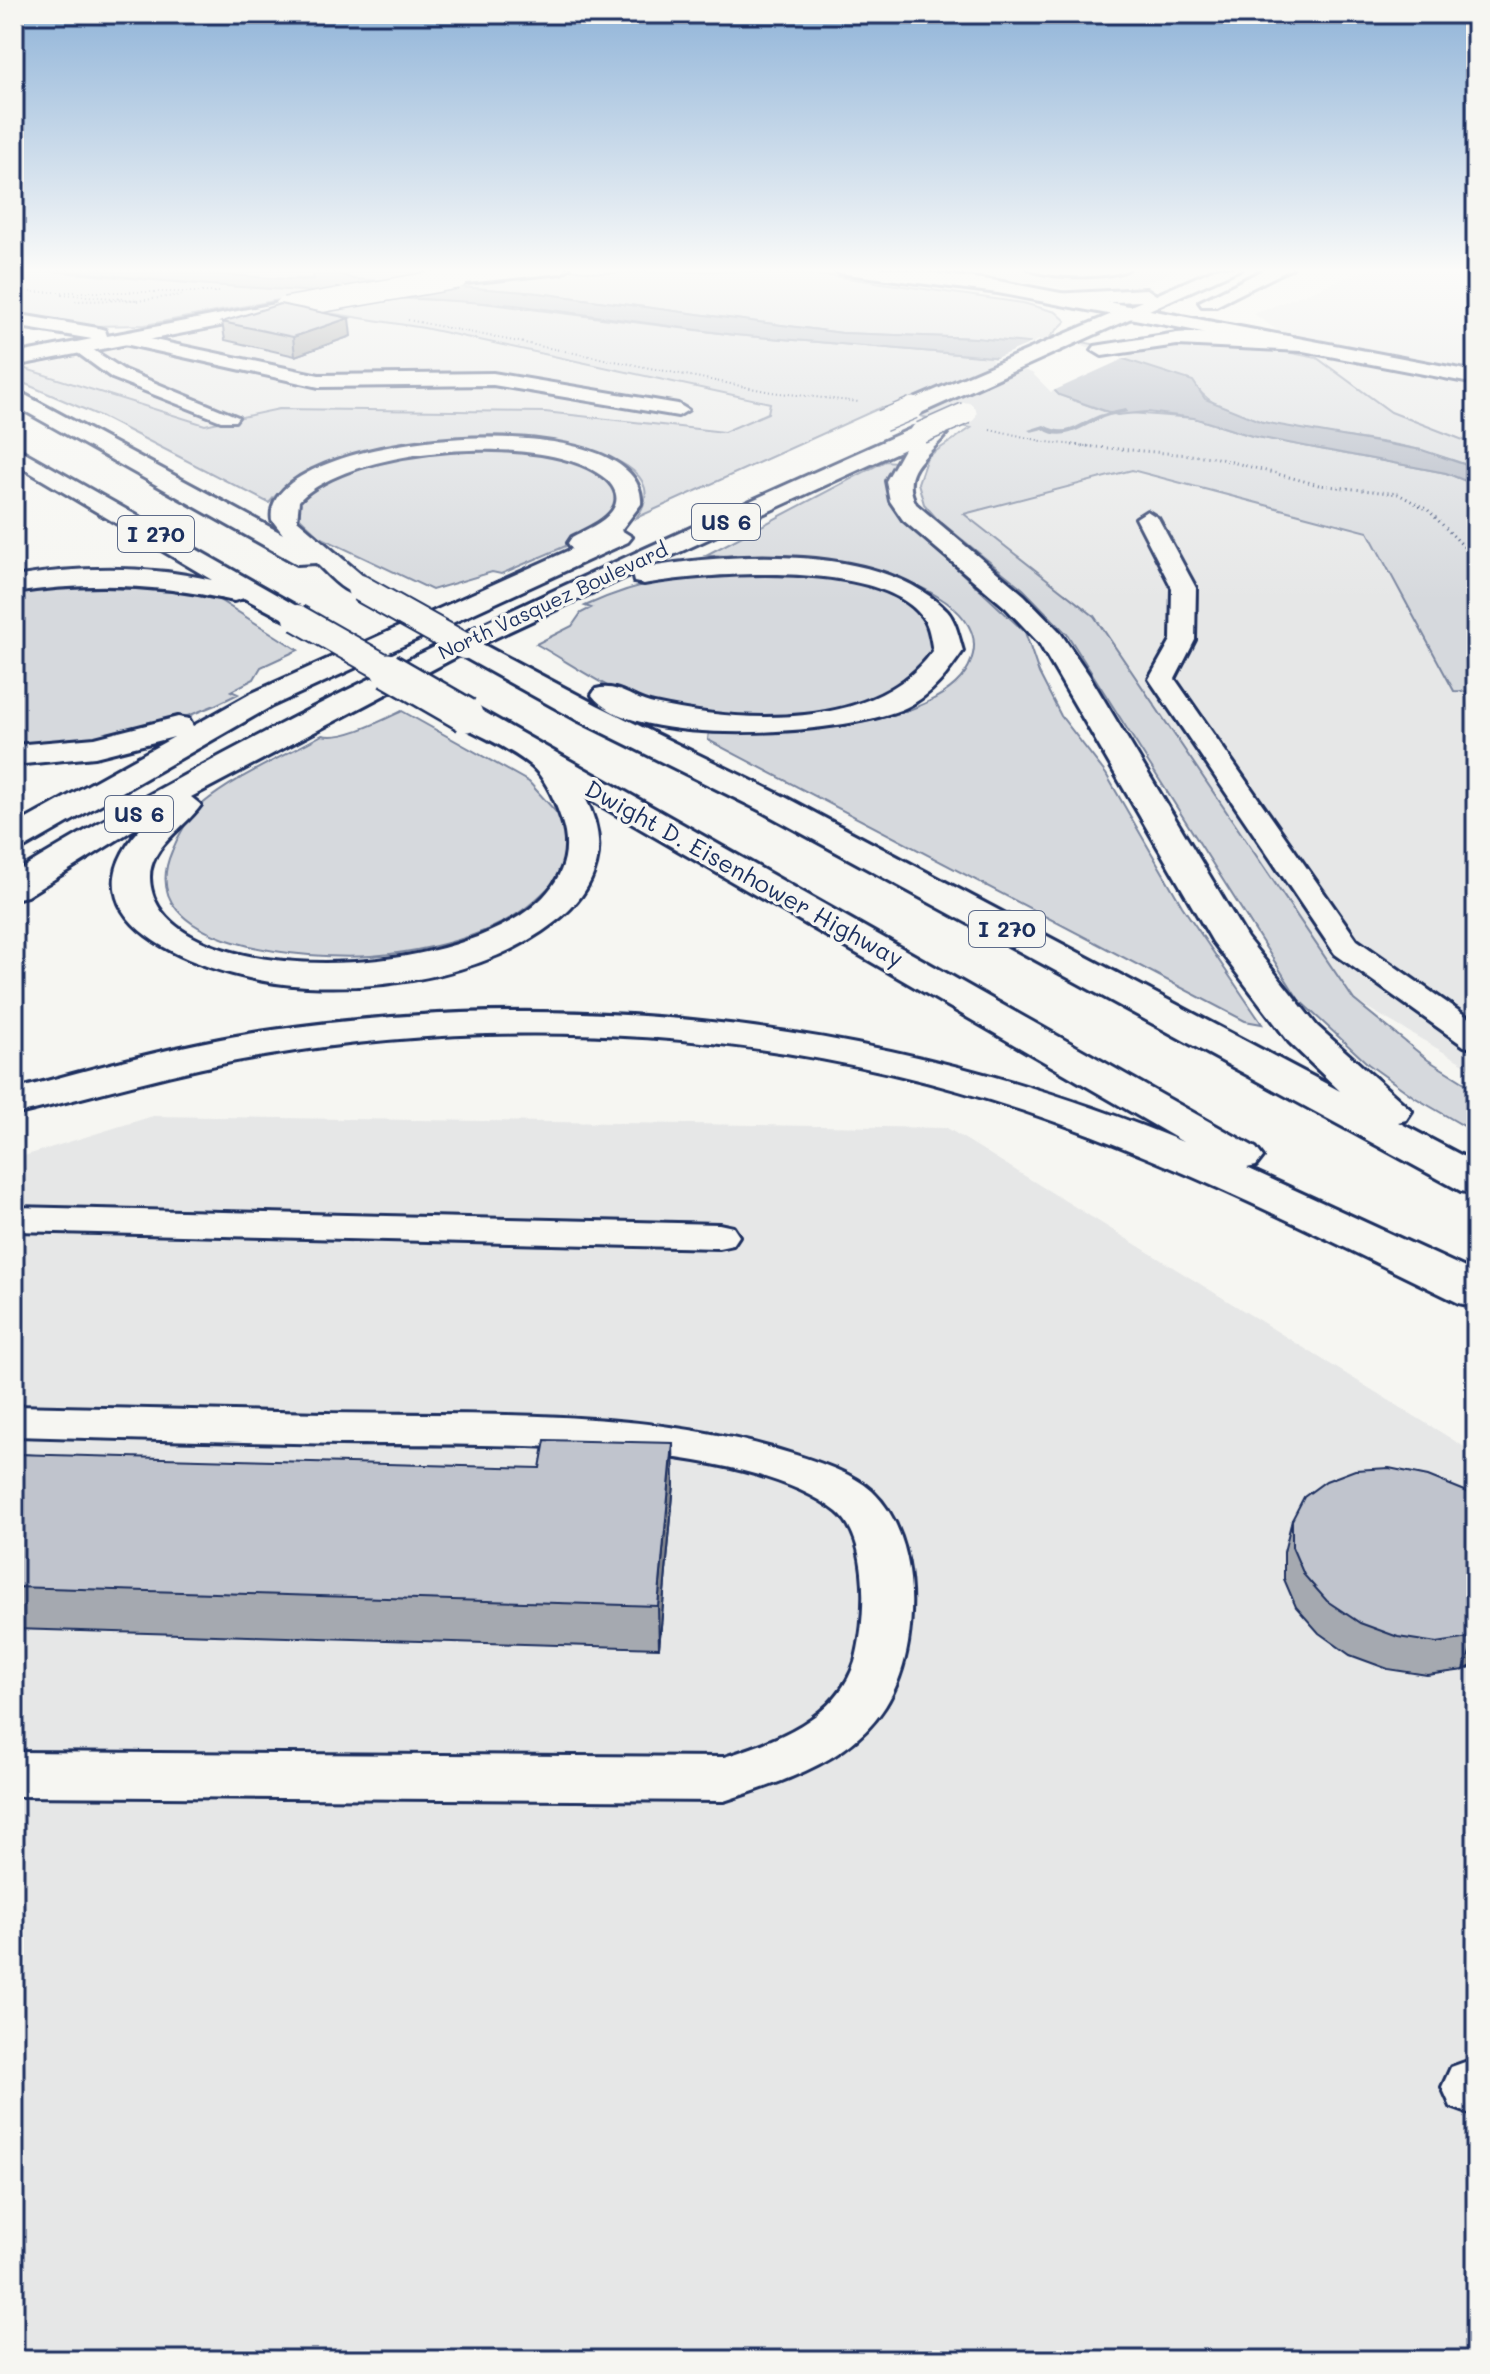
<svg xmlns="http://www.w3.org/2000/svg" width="1490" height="2374" font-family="Mali,sans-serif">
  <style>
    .built { fill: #e6e7e7 }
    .green { fill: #d6d9dd; stroke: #78849e; stroke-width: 2 }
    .water { fill: #abb2c0; stroke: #717e99; stroke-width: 2 }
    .pier { fill: #f6f6f2 }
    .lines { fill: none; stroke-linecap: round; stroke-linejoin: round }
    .stream { fill: #717e99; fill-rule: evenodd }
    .minor-casing { stroke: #1b2f5e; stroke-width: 6 }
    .major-casing { stroke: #1b2f5e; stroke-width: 6 }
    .highway-casing { stroke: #1b2f5e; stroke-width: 6 }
    .path-far1 { stroke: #1b2f5e; stroke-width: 2; stroke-dasharray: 1 3; stroke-linecap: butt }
    .path { stroke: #1b2f5e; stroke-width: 3; stroke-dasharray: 1 4; stroke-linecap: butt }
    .minor { fill: #f6f6f2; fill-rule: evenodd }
    .major { fill: #f6f6f2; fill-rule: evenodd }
    .highway { fill: #f6f6f2; fill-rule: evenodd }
    .major-bridge-casing { stroke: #1b2f5e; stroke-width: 24; stroke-linecap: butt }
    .highway-bridge-far2-casing { stroke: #1b2f5e; stroke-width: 24; stroke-linecap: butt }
    .highway-bridge-far1-casing { stroke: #1b2f5e; stroke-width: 30; stroke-linecap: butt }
    .highway-bridge-casing { stroke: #1b2f5e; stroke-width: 38; stroke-linecap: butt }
    .major-bridge { stroke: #f6f6f2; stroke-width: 21 }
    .highway-bridge-far2 { stroke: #f6f6f2; stroke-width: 21 }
    .highway-bridge-far1 { stroke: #f6f6f2; stroke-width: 26 }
    .highway-bridge { stroke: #f6f6f2; stroke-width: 33 }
    .wall { fill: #a5a9b0; stroke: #1b2f5e; stroke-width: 2 }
    .shaded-wall { fill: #868990; stroke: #1b2f5e; stroke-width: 2 }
    .building { fill: #c0c4cd; stroke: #1b2f5e; stroke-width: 2 }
    .labels { text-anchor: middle; stroke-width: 7; stroke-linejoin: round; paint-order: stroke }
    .far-street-label { font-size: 20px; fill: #1b2f5e; stroke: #f6f6f2 }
    .shield { fill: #f6f6f2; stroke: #5d6b8a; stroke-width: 2 }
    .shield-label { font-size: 22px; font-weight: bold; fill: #1b2f5e }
    .street-label { font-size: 24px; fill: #1b2f5e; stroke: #f6f6f2 }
  </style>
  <rect width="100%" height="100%" fill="#f6f6f2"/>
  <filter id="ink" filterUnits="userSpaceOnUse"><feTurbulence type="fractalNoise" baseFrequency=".0125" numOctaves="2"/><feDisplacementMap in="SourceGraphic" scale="16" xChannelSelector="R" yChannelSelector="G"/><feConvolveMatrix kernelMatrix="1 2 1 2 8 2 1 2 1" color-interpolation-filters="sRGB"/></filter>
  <g filter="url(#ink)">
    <!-- built -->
    <path class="built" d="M932 268H1181L1135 288 1073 289Z
      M1370 268H1476V445L1391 412 1254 314Z
      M316 311 424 328 770 402 768 413 724 432 545 412 279 409 205 425 23 368Z
      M1132 470 1368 532 1454 691 1476 692V1071L1354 1000 1094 616 964 513Z
      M153 1116 947 1128 1476 1454V2360H14V1159Z"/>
    <!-- green -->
    <path class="green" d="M14 268 210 285 328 291 384 298 467 301 735 335 993 357 1034 369 1059 395 1104 411 1194 418 1252 436 1446 473 1476 485V692L1454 691 1368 532 1132 470 964 514 1094 616 1354 1000 1428 1060 1476 1090V1133L1414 1097 1368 1064 1299 1000 1067 634 1023 589 937 519 924 504 918 483 927 457 971 428 882 407 636 518C671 471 601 451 565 447 529 443 491 449 455 450 427 450 397 447 370 452 334 458 292 475 269 503L100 416 14 379V374L23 368 205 425 279 409 545 412 724 432 768 413 770 403 424 328 316 311 279 300 145 325 91 326 14 315Z
      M121 268H310L314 279H256Z
      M334 268H562L601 273 734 271 833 276 1023 303 1056 312 1066 321 1051 336 1138 353 1163 343 1251 345 1317 358 1391 412 1476 445V468C1459 462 1440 456 1423 451 1367 433 1233 434 1198 389L976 338 842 333 538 293 353 279 333 272Z
      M500 449C548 453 586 457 620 493L617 514 575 542 501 574 492 572 432 590 320 537 300 518V501C325 457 453 450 500 449Z
      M885 461 897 462C885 483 887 494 898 514L1025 632 1039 673 1061 716 1106 774 1182 906 1262 1024 1245 1021 708 740 709 731C769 737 958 730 973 654 979 628 957 608 937 596 875 558 777 559 706 555Z
      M762 569 852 580 879 589 903 599 935 626 936 655C928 664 918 680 907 686 844 724 718 725 650 704 610 692 572 664 536 644L572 626 581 613 591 608 585 606C648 577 694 574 762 569Z
      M102 583 194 592 216 598 298 650 261 667 254 679 231 691 238 694C164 733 95 739 14 750V593Z
      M402 711 529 782 565 822V870C539 899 521 916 484 931 449 945 408 953 371 956 312 960 129 949 172 851 178 836 189 816 201 805 236 776 283 757 322 735 343 741 383 720 402 711Z"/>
    <!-- water -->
    <path class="water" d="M37 268H121L302 280 314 279 310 268H334V272L353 279 538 293 842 333 976 338 1069 347 1124 359 1193 381 1205 399 1262 422 1422 450 1472 467 1476 468V485L1446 473 1252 436 1194 418 1147 412 1117 415 1059 395 1034 369 993 357 735 335 515 305 210 285Z"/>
    <!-- pier -->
    <path class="pier" d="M1039 340 1070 343 1130 356 1051 392 1032 373 991 360Z"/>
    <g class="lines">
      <!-- stream -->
      <path class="stream" d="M1126 409 1128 412C1120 414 1111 415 1103 418 1083 426 1063 444 1043 429L1031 432 1028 430 1044 425C1068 438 1077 424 1099 415 1108 412 1117 411 1126 409Z"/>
      <defs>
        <path id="minor" d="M1028 268H1130C1115 279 1043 279 1028 268Z
          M126 334 319 375 493 373 678 404 688 410 678 416 493 385 319 387 120 343V335Z
          M81 342 124 370 238 417 235 421H221L112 378 75 351 72 347Z
          M1147 511 1158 518 1196 588 1195 640 1175 679 1357 940 1476 1023V1049L1464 1046 1335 954 1149 679 1171 640 1172 588 1136 518Z
          M14 1207 719 1224 733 1227 739 1236 733 1245 719 1248 14 1231Z
          M14 1406C118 1408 222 1411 326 1413 482 1416 645 1407 796 1455 821 1463 852 1473 872 1491 911 1528 916 1592 908 1643 891 1747 812 1772 724 1801L14 1796V1752L724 1757C776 1741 837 1718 855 1662 866 1623 871 1540 837 1512 741 1435 464 1446 340 1444 231 1442 123 1439 14 1436Z
          M1476 2058V2116L1451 2107 1442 2087 1451 2067Z"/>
        <path id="major" d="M501 268H570L561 273 457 284 448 278 457 272Z
          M830 268H888L998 281 1476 372V384L998 293 839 273Z
          M285 302 292 304 295 308 292 312 14 366V354L92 339 14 326V314L98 328 105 330 107 336Z"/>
        <path id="highway" d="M1217 268H1242L921 413H905L902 408 905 403 1142 301 1059 304 1049 298 1052 294 1147 289 1156 295Z
          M1267 268H1292L1216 306H1202L1199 302Z
          M1177 333C1201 332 1297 329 1311 345L1301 351 1177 345 1102 356 1092 350 1095 346Z
          M14 389 283 534 272 520C258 430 649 398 641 504L621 530 632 537 628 542 272 706 26 847 14 850V826L174 737 95 757 14 765V745L95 738 178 717 189 719 193 726 250 694 572 549 568 543 572 537C585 530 603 523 612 511 621 499 615 487 606 479 549 430 350 446 299 501L297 520 370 582 374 588 370 594C347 599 331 577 316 563L297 564 14 405Z
          M937 425 948 432C930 456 898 469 916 504L1024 595 1059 631 1089 675 1247 938 1317 1026 1412 1111 1406 1120 1398 1122 1476 1163V1194L1461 1191 759 810 575 719 460 655 191 797 201 805C185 828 149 847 150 878 154 1016 614 978 562 821 556 803 545 776 529 764 507 747 479 735 455 722L451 715 455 708H477L1256 1148 1263 1157 1256 1166 1247 1168 1476 1273V1307L1459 1303C1317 1234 1175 1162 1024 1111 784 1030 513 1014 264 1056 179 1070 97 1095 14 1115V1090C97 1067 181 1044 266 1031 577 985 892 1022 1183 1142L584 796C611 844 599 889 555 922 488 974 390 990 307 986 225 983 38 927 149 820L27 896 14 899V873C301 699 607 565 913 428ZM904 449 886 481 890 501 903 520 1005 607 1039 643 1213 942 1289 1042 1340 1091 783 796 597 705 482 644 632 574 634 582 644 584C706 573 887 558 925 621 930 629 931 642 933 651 875 732 741 723 654 704 633 700 618 683 596 689L592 695C630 750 851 735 907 707 933 694 947 674 963 651 959 638 956 621 947 611 882 543 730 552 645 568Z
          M14 446 307 612 311 618 307 624 297 626 244 598 234 601C160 584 89 581 14 593V577C80 566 146 565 212 580L14 463Z"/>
      </defs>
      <!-- minor casing -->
      <use href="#minor" class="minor-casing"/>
      <!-- major casing -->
      <use href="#major" class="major-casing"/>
      <!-- highway casing -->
      <use href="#highway" class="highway-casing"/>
      <!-- path-far1 -->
      <path class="path-far1" d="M14 292H221
        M62 294 137 300 74 301
        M137 301 182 295
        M408 320 771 392 859 402
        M990 429 1046 442 1096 447"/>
      <!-- path -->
      <path class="path" d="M1072 445 1213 457 1319 485 1398 494 1428 510 1476 559"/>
      <!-- minor -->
      <use href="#minor" class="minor"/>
      <!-- major -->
      <use href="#major" class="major"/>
      <!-- highway -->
      <use href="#highway" class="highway"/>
      <defs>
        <path id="major-bridge" d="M285 308 457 278"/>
        <path id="highway-bridge-far2" d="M882 421 913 408
          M921 433 966 413"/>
        <path id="highway-bridge-far1" d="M360 588 464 646
          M297 618 392 672"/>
        <path id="highway-bridge" d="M388 670 466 715"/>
      </defs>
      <!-- major-bridge casing -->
      <use href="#major-bridge" class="major-bridge-casing"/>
      <!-- highway-bridge-far2 casing -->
      <use href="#highway-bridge-far2" class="highway-bridge-far2-casing"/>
      <!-- highway-bridge-far1 casing -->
      <use href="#highway-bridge-far1" class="highway-bridge-far1-casing"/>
      <!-- highway-bridge casing -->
      <use href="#highway-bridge" class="highway-bridge-casing"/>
      <!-- major-bridge -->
      <use href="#major-bridge" class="major-bridge"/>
      <!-- highway-bridge-far2 -->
      <use href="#highway-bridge-far2" class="highway-bridge-far2"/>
      <!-- highway-bridge-far1 -->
      <use href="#highway-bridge-far1" class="highway-bridge-far1"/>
      <!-- highway-bridge -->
      <use href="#highway-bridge" class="highway-bridge"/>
    </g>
    <!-- wall -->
    <path class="wall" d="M222 322 351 336 295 356 225 340Z
      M14 1454 674 1484 659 1648 14 1629Z
      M1476 1499V1664L1464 1670 1427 1675 1388 1669 1350 1655 1319 1633 1296 1607 1284 1579V1552L1292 1520Z"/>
    <!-- shaded-wall -->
    <path class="shaded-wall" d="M349 318 351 336 295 356 293 337Z
      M673 1443 674 1484 659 1648 658 1606Z
      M1476 1637V1664L1464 1670 1475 1637Z"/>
    <!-- building -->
    <path class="building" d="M280 304 349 318 293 337 222 322Z
      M545 1440 673 1443 658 1606 14 1587V1454L540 1468Z
      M1389 1468 1428 1476 1465 1491 1476 1499V1637L1437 1643 1398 1637 1360 1623 1327 1601 1304 1575 1292 1547V1520L1304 1497 1326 1481 1355 1470Z"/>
  </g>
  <!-- sky -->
  <linearGradient id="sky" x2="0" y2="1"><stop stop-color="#8fb3d8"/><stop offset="0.45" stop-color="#fbfbf9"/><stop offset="1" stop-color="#fbfbf9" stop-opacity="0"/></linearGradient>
  <rect width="1490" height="601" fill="url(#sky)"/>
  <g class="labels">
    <!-- far-street labels -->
    <g class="far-street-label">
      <text transform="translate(553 601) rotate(-25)" y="7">North Vasquez Boulevard</text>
    </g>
    <!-- shield labels -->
    <g class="shield">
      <rect x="692" y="504" width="68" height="36" rx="6"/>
      <rect x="118" y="516" width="76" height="36" rx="6"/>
      <rect x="105" y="796" width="68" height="36" rx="6"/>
      <rect x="969" y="911" width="76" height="36" rx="6"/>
    </g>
    <g class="shield-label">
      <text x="726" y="530">US 6</text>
      <text x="156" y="542">I 270</text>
      <text x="139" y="822">US 6</text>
      <text x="1007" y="937">I 270</text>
    </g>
    <!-- street labels -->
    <g class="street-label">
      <text transform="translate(744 874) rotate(29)" y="8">Dwight D. Eisenhower Highway</text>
    </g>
  </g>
  <!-- margin -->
  <rect width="1490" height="2374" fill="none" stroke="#f6f6f2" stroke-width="48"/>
  <rect x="24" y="24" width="1442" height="2326" fill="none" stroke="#1b2f5e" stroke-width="3" filter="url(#ink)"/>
</svg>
